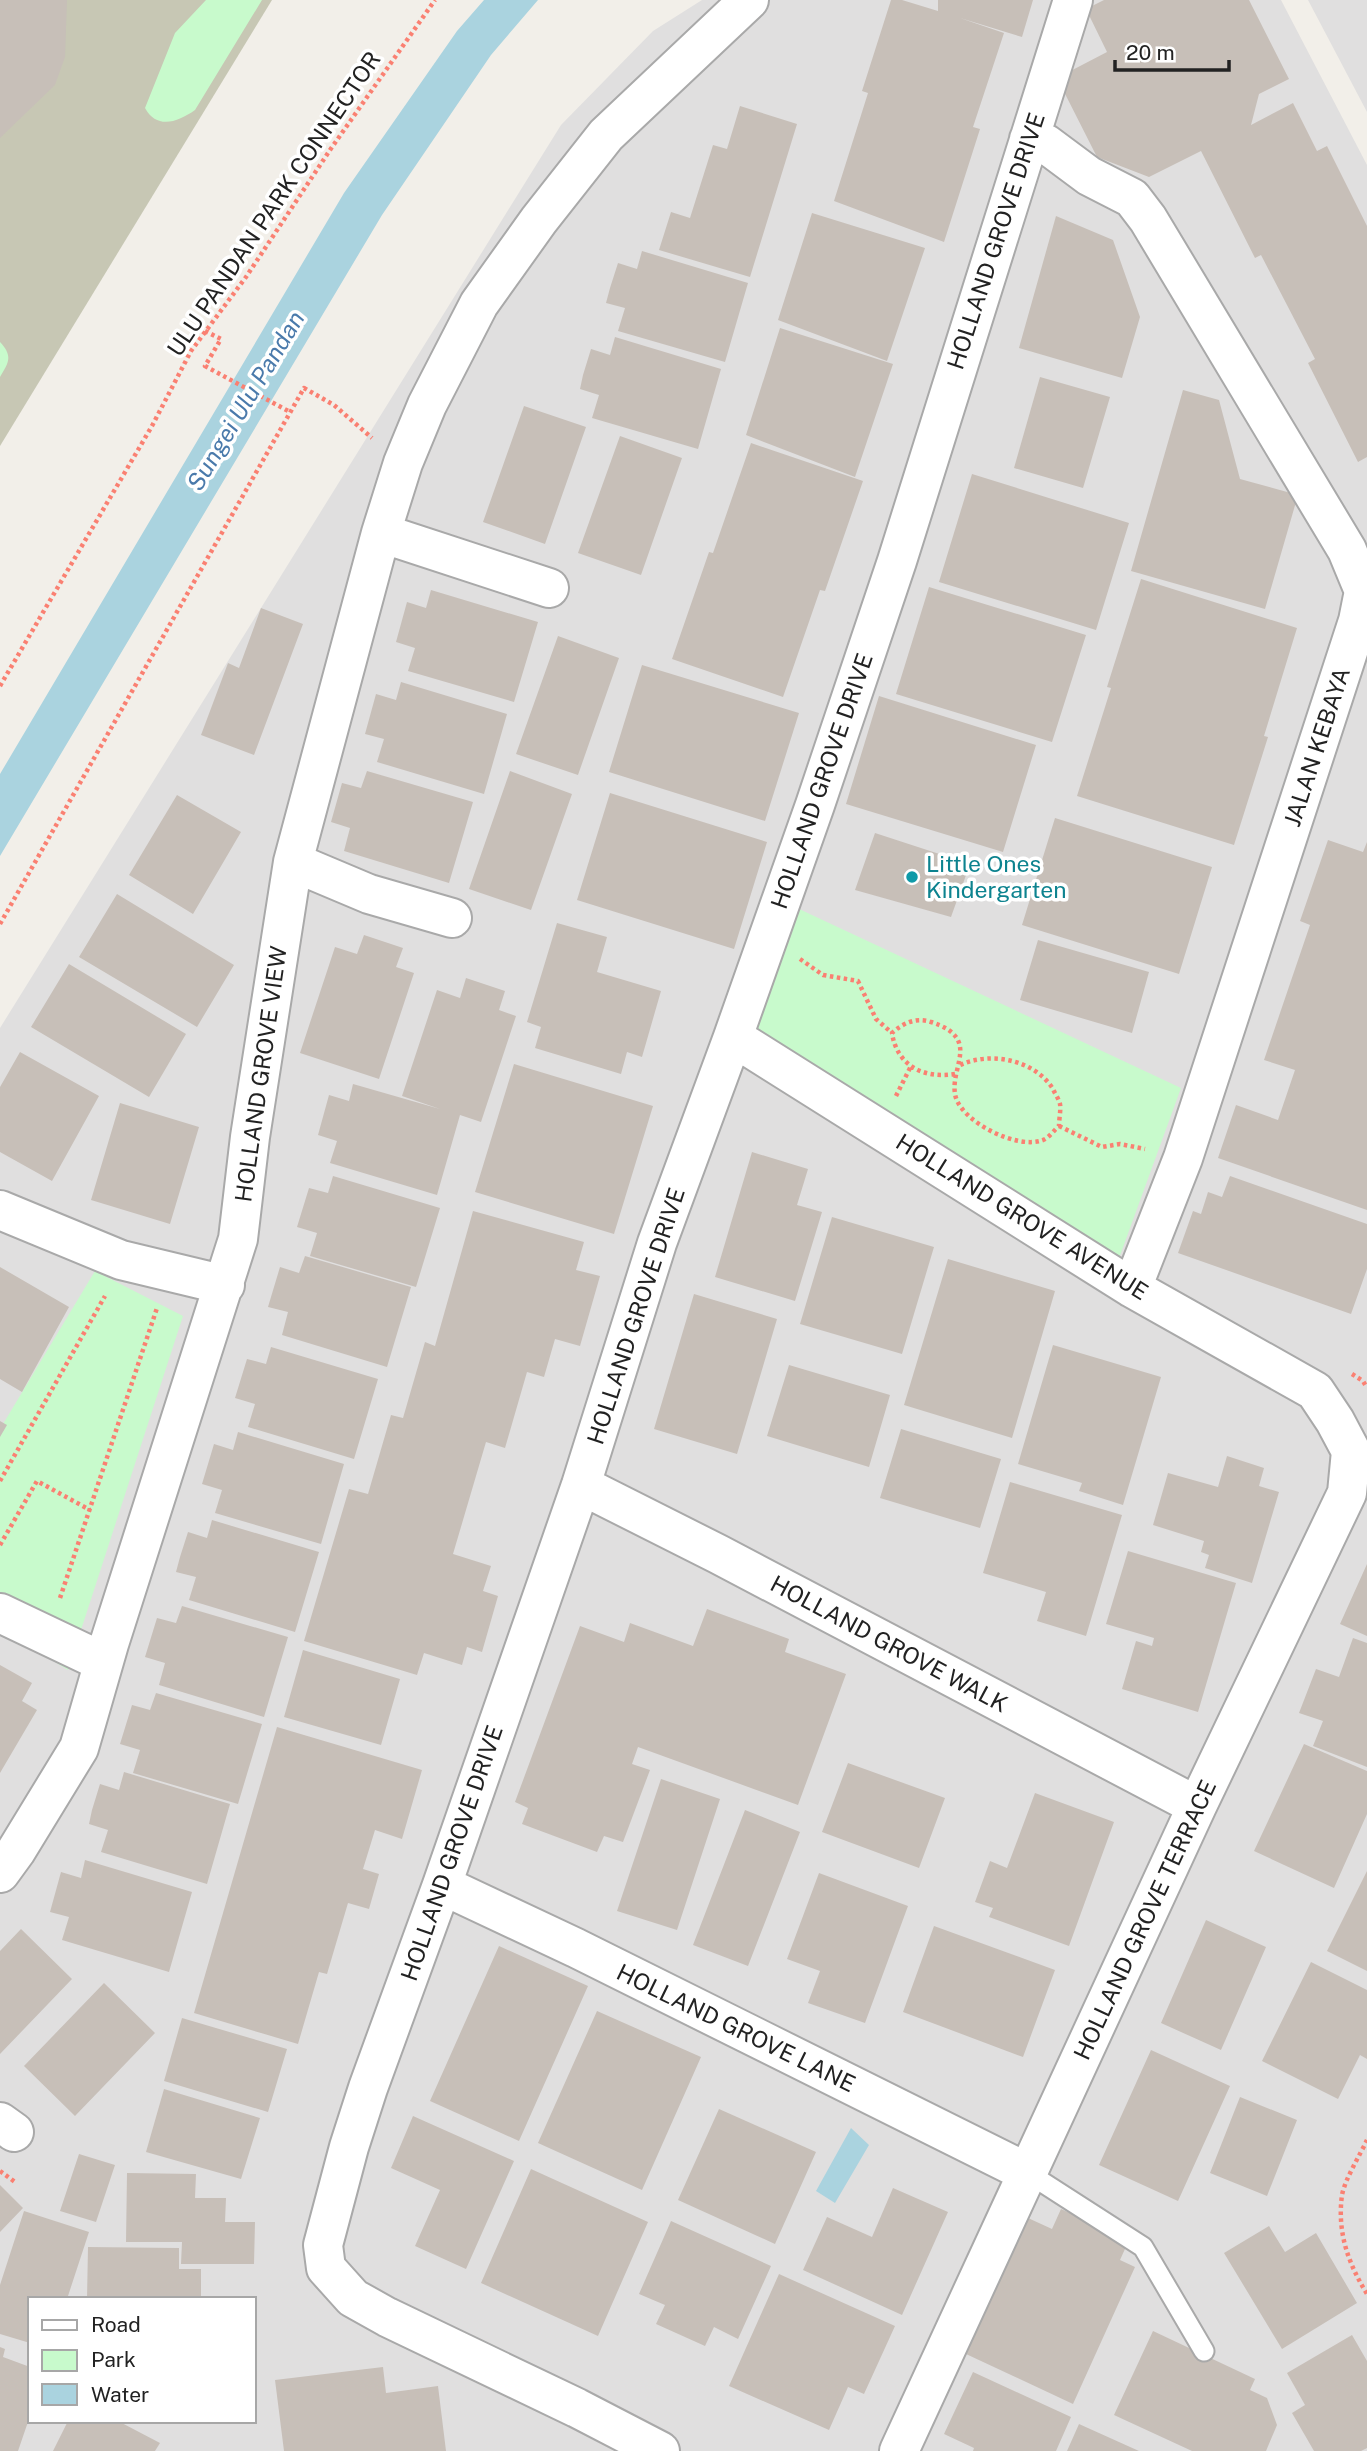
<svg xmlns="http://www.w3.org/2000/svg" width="1367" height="2451" font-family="'Public Sans',sans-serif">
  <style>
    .residential { fill: #e0dfdf; fill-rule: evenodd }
    .construction { fill: #c7c7b4 }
    .park { fill: #c8facc }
    .water { fill: #aad3df }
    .building { fill: #c7bfb8 }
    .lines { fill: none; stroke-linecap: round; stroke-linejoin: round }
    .service-casing { stroke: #a9a9a9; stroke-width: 23 }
    .minor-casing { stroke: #a9a9a9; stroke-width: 42 }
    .path { stroke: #fa8072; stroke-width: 4.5; stroke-dasharray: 3.5 3.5; stroke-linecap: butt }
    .service { stroke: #fff; stroke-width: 19 }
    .minor { stroke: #fff; stroke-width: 38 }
    .culture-dot { fill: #0f9aa8; stroke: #fff; stroke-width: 2.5 }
    .labels { text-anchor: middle; stroke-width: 7; stroke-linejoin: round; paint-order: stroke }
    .street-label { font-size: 23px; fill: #222; stroke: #fff }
    .culture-label { font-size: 23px; fill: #0d838f; stroke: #fff; text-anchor: start }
    .water-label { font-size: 24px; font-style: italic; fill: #4a7aab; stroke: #fff }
  </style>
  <rect width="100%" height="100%" fill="#f2efe9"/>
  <!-- residential -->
  <path class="residential" d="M702 0H1281L1367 165V2451H0V1028L561 125 653 31ZM30 2299H254V2421H30Z
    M1308 0H1367V112Z"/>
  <!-- construction -->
  <path class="construction" d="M0 0H272L0 446Z"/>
  <!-- park -->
  <path class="park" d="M206 0H262L195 110C178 122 157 130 145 108L175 33Z
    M0 342C13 356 9 362 0 377Z
    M765 893 1181 1088 1118 1261 719 1024Z
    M95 1271 183 1316 68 1670 0 1628V1429Z"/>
  <!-- water -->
  <path class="water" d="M484 0H538L491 55 382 215 0 856V774L344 193 457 31Z
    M851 2128 869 2145 835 2203 816 2191Z"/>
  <!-- building -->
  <path class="building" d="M0 0H67L65 57 55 85 0 138Z
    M891 0H902L938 11V0H1033L1022 37 960 18 1004 33 973 127 980 129 944 242 834 201 868 93 862 91Z
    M1104 0H1249L1289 79 1259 94 1251 125 1293 103 1317 151 1327 146 1367 226V457L1358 462 1308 363 1315 359 1261 255 1255 258 1201 151 1149 177 1097 157 1057 78 1107 52 1086 9Z
    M740 106 797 124 750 277 659 250 671 212 690 218 713 145 727 149Z
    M812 213 925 248 887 361 778 320Z
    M1056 216 1113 240 1140 317 1122 378 1019 348Z
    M642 251 748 283 725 362 618 331 625 308 606 303 610 288 618 263 637 269Z
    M780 328 893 364 855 477 746 435Z
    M615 337 721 369 698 449 592 418 599 395 580 389 583 375 591 349 610 355Z
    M1040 377 1110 397 1083 488 1014 468Z
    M1183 390 1219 400 1240 479 1298 495 1265 609 1131 571Z
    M524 406 586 427 545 544 483 522Z
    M620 436 682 458 641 575 578 553Z
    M751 443 863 481 825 591 820 590 783 697 672 659 709 552 713 553Z
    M972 474 1129 523 1096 630 939 582Z
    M1141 579 1297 628 1264 736 1268 737 1234 845 1077 796 1111 688 1107 687Z
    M929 587 1086 635 1052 742 896 694Z
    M431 590 538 622 514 702 408 671 415 648 396 642 407 602 426 608Z
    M261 608 303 624 254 755 201 735 228 663 239 668Z
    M558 636 619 658 578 775 516 754Z
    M642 665 799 713 765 821 609 772Z
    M401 682 507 714 484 794 377 762 384 739 365 734 376 694 396 700Z
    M879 696 1036 745 1003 852 846 804Z
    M367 771 473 802 449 883 344 851 350 828 331 822 342 783 361 788Z
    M510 771 572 794 531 910 469 889Z
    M610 793 767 842 734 949 577 900Z
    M177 795 241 832 193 914 129 875Z
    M1055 818 1212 867 1179 974 1022 925Z
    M875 833 970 864 951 917 855 890Z
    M1328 840 1363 852 1367 842V1210L1218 1158 1236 1105 1278 1120 1295 1070 1264 1060 1310 925 1300 921Z
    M117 894 234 965 197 1027 79 957Z
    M557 923 607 937 597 972 661 991 642 1057 627 1052 621 1074 535 1048 541 1027 527 1022Z
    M364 935 403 948 396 967 414 973 379 1079 300 1053 335 947 357 954Z
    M1038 940 1149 972 1132 1033 1020 1000Z
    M69 964 186 1034 149 1097 31 1027Z
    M466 978 505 991 499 1010 516 1016 481 1122 460 1115 437 1195 330 1163 337 1141 318 1135 329 1095 349 1101 353 1084 440 1109 402 1096 437 990 460 998Z
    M20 1052 99 1096 52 1181 0 1152V1087Z
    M514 1064 653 1106 614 1234 475 1192Z
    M120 1103 199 1127 170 1224 91 1200Z
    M752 1152 808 1169 797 1205 822 1212 795 1301 715 1277Z
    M333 1176 440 1208 416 1287 310 1256 317 1233 297 1227 309 1188 328 1193Z
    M1230 1176 1367 1224V1269L1351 1314 1178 1253 1193 1211 1201 1214 1208 1192 1222 1197Z
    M473 1211 584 1242 576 1270 600 1276 580 1346 555 1339 544 1377 527 1372 505 1448 486 1442 453 1554 491 1566 483 1591 498 1596 482 1652 467 1647 462 1665 424 1653 417 1675 304 1641 349 1489 368 1494 391 1415 403 1418 425 1342 435 1346Z
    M832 1217 934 1247 902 1354 800 1324Z
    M305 1256 411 1287 387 1367 282 1335 288 1312 268 1307 280 1267 299 1273Z
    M948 1259 1055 1291 1012 1438 904 1405Z
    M0 1267 69 1307 22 1392 0 1379Z
    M694 1294 777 1319 737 1454 654 1429Z
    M1053 1345 1161 1377 1123 1505 1079 1491 1082 1483 1018 1464Z
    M271 1347 378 1379 354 1459 248 1427 255 1404 235 1398 247 1359 266 1364Z
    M789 1365 890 1395 869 1467 767 1436Z
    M0 1421 7 1425 0 1437Z
    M901 1429 1001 1459 980 1528 880 1498Z
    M238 1432 344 1464 321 1544 215 1513 222 1490 202 1484 214 1444 233 1450Z
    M1227 1456 1264 1468 1259 1486 1279 1492 1252 1583 1205 1568 1209 1555 1201 1552 1204 1541 1153 1525 1168 1473 1218 1487Z
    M1010 1482 1122 1515 1086 1636 1037 1621 1046 1592 983 1573Z
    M212 1520 319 1552 295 1632 189 1600 196 1577 176 1572 180 1557 188 1532 207 1538Z
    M1128 1551 1236 1583 1198 1712 1122 1689 1136 1641 1152 1646 1154 1638 1106 1624Z
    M1367 1564V1636L1340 1624Z
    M182 1606 288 1637 264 1717 159 1685 165 1663 145 1657 157 1618 176 1623Z
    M707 1609 789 1639 785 1652 846 1674 798 1805 638 1747 632 1764 650 1770 623 1842 604 1836 597 1852 522 1824 528 1808 515 1802 580 1626 624 1642 630 1623 693 1646Z
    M1353 1638 1367 1643V1767L1313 1746 1323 1721 1299 1713 1316 1669 1339 1677Z
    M303 1650 400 1679 381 1745 284 1717Z
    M0 1665 32 1683 22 1701 37 1710 0 1773Z
    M156 1693 262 1724 238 1804 133 1773 140 1750 120 1744 132 1705 150 1710Z
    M277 1727 422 1770 402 1839 375 1830 363 1869 379 1874 369 1909 348 1903 327 1974 319 1972 298 2044 194 2013Z
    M1304 1744 1367 1771V1814L1334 1888 1254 1851Z
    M848 1763 945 1798 919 1868 822 1832Z
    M124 1772 230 1804 207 1884 101 1852 108 1830 89 1824 92 1810 100 1784 119 1790Z
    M661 1779 720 1799 677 1930 617 1911Z
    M1035 1793 1114 1822 1069 1946 989 1917 993 1908 975 1902 990 1861 1007 1868Z
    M745 1810 800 1832 748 1966 693 1945Z
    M85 1860 192 1892 169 1972 62 1940 69 1917 50 1912 61 1872 81 1878Z
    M1367 1871V1971L1327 1951Z
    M819 1873 908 1906 865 2023 808 2003 820 1971 787 1959Z
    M1206 1920 1266 1947 1221 2050 1161 2023Z
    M934 1926 1055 1970 1023 2057 903 2012Z
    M21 1929 72 1979 0 2054V1951Z
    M499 1946 588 1986 519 2141 430 2101Z
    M1311 1962 1367 1990V2059L1360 2055 1338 2099 1262 2061Z
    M104 1983 155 2033 75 2116 24 2066Z
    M597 2011 701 2057 642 2190 538 2143Z
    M182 2018 287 2049 268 2112 164 2081Z
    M1151 2050 1230 2086 1178 2201 1099 2165Z
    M164 2089 260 2118 241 2179 146 2152Z
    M1240 2097 1297 2120 1267 2196 1210 2173Z
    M719 2109 816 2152 775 2244 678 2200Z
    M413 2116 514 2161 466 2269 415 2246 440 2190 391 2168Z
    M79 2154 115 2165 96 2222 60 2211Z
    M531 2169 648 2222 598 2336 481 2283Z
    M127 2173 196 2174 195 2198H226L225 2222H255L254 2264H181L182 2242H126Z
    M0 2185 23 2208 0 2232Z
    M893 2188 948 2212 902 2315 803 2270 827 2217 872 2237Z
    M1061 2209 1129 2240 1120 2260 1135 2267 1073 2404 966 2354 1028 2218 1052 2229Z
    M24 2211 89 2232 67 2299H30V2343L0 2334V2285Z
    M671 2221 771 2266 738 2339 714 2327 705 2346 656 2324 665 2305 639 2294Z
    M1269 2226 1285 2252 1316 2233 1357 2303 1282 2349 1224 2253Z
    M88 2247 179 2248V2269H201V2299H87Z
    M779 2274 895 2326 864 2394 848 2387 829 2430 729 2386Z
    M1153 2331 1255 2379 1250 2390 1267 2398 1277 2425 1266 2451H1192L1114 2415Z
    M1352 2335 1367 2361V2448L1361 2451H1314L1292 2413 1305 2405 1287 2373Z
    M0 2347 5 2349 3 2357 30 2367V2416L18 2451H0Z
    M383 2367 386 2393 438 2386 446 2451H284L275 2380Z
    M973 2372 1071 2417 1056 2451H973L974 2448 944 2434Z
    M68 2421H118L160 2443 155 2451H53Z
    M1079 2424 1139 2451H1067Z"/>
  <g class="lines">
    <defs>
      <path id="service" d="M1028 2173 1143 2247 1204 2351"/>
      <path id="minor" d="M1029 139 1046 144 1089 176 1132 198 1148 219 1347 550 1364 591 1358 621 1183 1158 1132 1288
        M381 533 549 588
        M293 862 369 894 452 918
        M733 1037 1132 1288 1315 1391 1335 1421 1351 1451 1347 1493 1197 1806 899 2451
        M0 1210 121 1260 225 1285
        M581 1485 718 1554 1197 1806
        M0 1613 103 1662
        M0 1873 16 1851 79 1748 109 1644 238 1239 250 1137 293 862 381 533 403 463 427 405 479 304 539 220 606 135 749 0
        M442 1885 576 1948 1028 2173
        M0 2122 14 2132
        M660 2451 577 2408 387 2317 353 2298 326 2268 323 2245 349 2147 368 2088 442 1885 581 1485 657 1243 733 1037 815 805 897 561 1073 0"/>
    </defs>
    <!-- service casing -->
    <use href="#service" class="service-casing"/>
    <!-- minor casing -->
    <use href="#minor" class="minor-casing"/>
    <!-- path -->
    <path class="path" d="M205 331 221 339 205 366 290 412
      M0 686 152 426 191 351 246 277 330 150 435 0
      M0 924 304 388 334 405 372 438
      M800 959 823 975 858 981 876 1019 892 1033
      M955 1074C924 1079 897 1066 892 1033 903 1023 916 1017 931 1022 984 1039 947 1069 956 1098 964 1123 1018 1150 1043 1140 1049 1138 1054 1130 1059 1126 1059 1119 1061 1110 1060 1104 1059 1099 1055 1094 1053 1089 1035 1060 991 1051 960 1065
      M896 1096 911 1066
      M1059 1126 1102 1147 1120 1144 1145 1149
      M1352 1374 1363 1381 1367 1388
      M0 1481 105 1296
      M0 1545 37 1481 90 1510
      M60 1598 157 1308
      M1367 2140C1360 2155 1345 2179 1342 2195 1337 2232 1348 2263 1367 2294
      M0 2171 15 2182"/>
    <!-- service -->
    <use href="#service" class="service"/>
    <!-- minor -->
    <use href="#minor" class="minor"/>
  </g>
  <!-- markers -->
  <circle class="culture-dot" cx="912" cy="877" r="7"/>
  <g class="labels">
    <!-- street labels -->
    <g class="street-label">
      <text transform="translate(274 204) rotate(-56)" y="8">ULU PANDAN PARK CONNECTOR</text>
      <text transform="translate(996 241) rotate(-72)" y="8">HOLLAND GROVE DRIVE</text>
      <text transform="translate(1317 747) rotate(-72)" y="8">JALAN KEBAYA</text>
      <text transform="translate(822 781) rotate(-71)" y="8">HOLLAND GROVE DRIVE</text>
      <text transform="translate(261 1074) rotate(-82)" y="8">HOLLAND GROVE VIEW</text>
      <text transform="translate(1022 1217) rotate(32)" y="8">HOLLAND GROVE AVENUE</text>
      <text transform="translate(636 1316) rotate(-72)" y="8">HOLLAND GROVE DRIVE</text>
      <text transform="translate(889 1644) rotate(28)" y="8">HOLLAND GROVE WALK</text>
      <text transform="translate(452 1853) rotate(-71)" y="8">HOLLAND GROVE DRIVE</text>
      <text transform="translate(1145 1920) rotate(-65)" y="8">HOLLAND GROVE TERRACE</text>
      <text transform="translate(736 2028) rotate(26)" y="8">HOLLAND GROVE LANE</text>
    </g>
    <!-- culture labels -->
    <g class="culture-label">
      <text x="926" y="872">Little Ones<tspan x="926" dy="26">Kindergarten</tspan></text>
    </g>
    <!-- water labels -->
    <g class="water-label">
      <text transform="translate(246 401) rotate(-59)" y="8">Sungei Ulu Pandan</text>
    </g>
  </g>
  <!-- legend -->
  <rect x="28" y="2297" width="228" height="126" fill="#ffffff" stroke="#a7a7a7" stroke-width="2"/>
  <rect x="42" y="2320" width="35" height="10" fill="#ffffff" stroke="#a7a7a7" stroke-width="2"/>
  <text x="91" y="2332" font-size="21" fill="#222222">Road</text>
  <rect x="42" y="2350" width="35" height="21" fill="#c8facc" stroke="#a7a7a7" stroke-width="2"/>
  <text x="91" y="2367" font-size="21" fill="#222222">Park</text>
  <rect x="42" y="2384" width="35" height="21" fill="#aad3df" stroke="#a7a7a7" stroke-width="2"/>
  <text x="91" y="2402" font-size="21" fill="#222222">Water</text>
  <!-- scale -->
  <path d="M1115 60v10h114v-10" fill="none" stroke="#222222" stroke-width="3.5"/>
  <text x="1126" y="60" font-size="21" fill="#222222" stroke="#ffffff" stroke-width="5" paint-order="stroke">20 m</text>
</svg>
